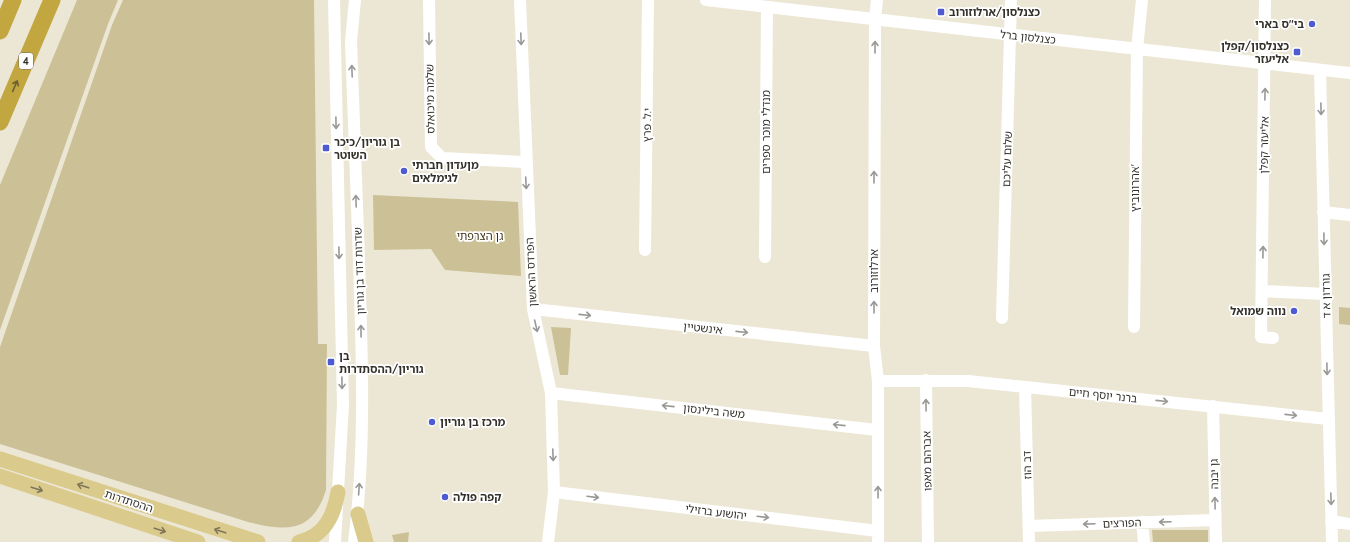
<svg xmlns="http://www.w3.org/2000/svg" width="1350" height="542" font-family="Quicksand,'Noto Sans Hebrew',sans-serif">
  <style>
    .green { fill: #ccc096 }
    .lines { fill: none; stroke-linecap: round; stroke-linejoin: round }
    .minor { stroke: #fff; stroke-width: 12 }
    .major { stroke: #daca8c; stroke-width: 15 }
    .highway { stroke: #c2a640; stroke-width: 17 }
    .oneway { stroke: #999894 }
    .oneway2 { stroke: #6c6033 }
    .oneway3 { stroke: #7e7656 }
    .poi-dot { fill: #4d5ad0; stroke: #fff; stroke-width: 1.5 }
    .labels { text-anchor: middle; stroke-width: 3.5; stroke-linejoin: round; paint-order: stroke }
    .shield { fill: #fff; stroke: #706f6a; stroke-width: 1 }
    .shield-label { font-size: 10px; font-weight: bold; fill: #33312a }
    .poi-label { font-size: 11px; font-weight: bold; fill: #33312a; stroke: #fff; text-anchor: start }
    .street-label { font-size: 11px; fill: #33312a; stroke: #fff }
    .park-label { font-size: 11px; fill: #393113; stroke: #fff }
  </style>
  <rect width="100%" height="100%" fill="#ece7d5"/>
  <!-- green -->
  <path class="green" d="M77 0H118L108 24 0 330V185Z
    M123 0H314L318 344H327L326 490C312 534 286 531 248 522L0 444V347L112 25Z
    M373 195 518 202 521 276 445 270 431 249 374 250Z
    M1339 307 1350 308V325L1339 324Z
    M551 327 571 328 568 375H560Z
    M1152 530H1208V542H1153Z
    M409 532 408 542H394L392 535Z"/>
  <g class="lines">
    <!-- minor -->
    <path class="minor" d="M334 0 343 405 335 542
      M429 0 431 147 442 158 525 162
      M520 0 533 309 551 393 554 492 548 542
      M706 0 1350 73
      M877 0 875 19 874 346 878 381V542
      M1265 0 1261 337 1273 338
      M1320 70 1332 542
      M1323 212 1350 215
      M645 250 648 0
      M765 257 767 7
      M1262 291 1325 294
      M533 309 874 346
      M1002 318 1011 0
      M1134 327 1137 49 1142 0
      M926 380 928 542
      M878 381H968L1328 419
      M1025 387 1029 542
      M551 393 877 430
      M1213 406 1216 542
      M554 492 878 531
      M1331 521 1350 524
      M1142 522 1144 542
      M1029 526 1215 520
      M354 542C366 449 362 355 359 261 356 188 354 114 351 41L355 0"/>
    <!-- major -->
    <path class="major" d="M0 459 258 542
      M0 476 198 542
      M358 514 366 542
      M299 542C325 536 334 515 338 492"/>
    <!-- highway -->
    <path class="highway" d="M0 31 13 0
      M0 122 52 0"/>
  </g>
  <!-- one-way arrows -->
  <defs><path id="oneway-shaft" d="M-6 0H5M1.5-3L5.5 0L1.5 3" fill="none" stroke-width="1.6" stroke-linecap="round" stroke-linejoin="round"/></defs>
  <g class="oneway">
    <use href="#oneway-shaft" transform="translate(429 39) rotate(89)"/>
    <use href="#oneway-shaft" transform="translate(521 39) rotate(88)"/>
    <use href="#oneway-shaft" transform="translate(875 47) rotate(-90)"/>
    <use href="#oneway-shaft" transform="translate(352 71) rotate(-92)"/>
    <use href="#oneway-shaft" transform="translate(1265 94) rotate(-89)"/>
    <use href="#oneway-shaft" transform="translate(1321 109) rotate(89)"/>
    <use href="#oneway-shaft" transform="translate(336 123) rotate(89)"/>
    <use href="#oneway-shaft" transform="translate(874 177) rotate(-90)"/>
    <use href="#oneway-shaft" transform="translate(526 183) rotate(87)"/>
    <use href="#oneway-shaft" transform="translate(356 201) rotate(-92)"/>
    <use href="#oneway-shaft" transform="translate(1324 239) rotate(89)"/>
    <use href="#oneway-shaft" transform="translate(1263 252) rotate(-89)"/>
    <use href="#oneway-shaft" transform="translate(339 253) rotate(89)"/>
    <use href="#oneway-shaft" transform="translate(874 307) rotate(-90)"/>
    <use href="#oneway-shaft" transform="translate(585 315) rotate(6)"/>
    <use href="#oneway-shaft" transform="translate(536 326) rotate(77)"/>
    <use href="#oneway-shaft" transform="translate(361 331) rotate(-91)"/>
    <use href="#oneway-shaft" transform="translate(742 332) rotate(6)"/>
    <use href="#oneway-shaft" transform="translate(1327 369) rotate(89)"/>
    <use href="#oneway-shaft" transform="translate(342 383) rotate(89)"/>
    <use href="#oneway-shaft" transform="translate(1162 401) rotate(6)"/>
    <use href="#oneway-shaft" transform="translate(926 405) rotate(-91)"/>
    <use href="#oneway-shaft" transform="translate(668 406) rotate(-174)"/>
    <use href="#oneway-shaft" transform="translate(1291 415) rotate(6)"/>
    <use href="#oneway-shaft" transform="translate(839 425) rotate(-174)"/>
    <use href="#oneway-shaft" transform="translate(553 455) rotate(88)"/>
    <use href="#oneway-shaft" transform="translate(359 489) rotate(-86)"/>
    <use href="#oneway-shaft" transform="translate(878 492) rotate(-90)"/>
    <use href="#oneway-shaft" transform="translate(593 497) rotate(7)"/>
    <use href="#oneway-shaft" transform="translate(1331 499) rotate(88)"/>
    <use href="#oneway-shaft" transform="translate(1215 503) rotate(-91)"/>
    <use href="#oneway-shaft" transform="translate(763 517) rotate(7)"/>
    <use href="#oneway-shaft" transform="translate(1165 522) rotate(178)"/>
    <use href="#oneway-shaft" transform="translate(1089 524) rotate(178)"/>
  </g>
  <use class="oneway2" href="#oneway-shaft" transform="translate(15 86) rotate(-67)"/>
  <g class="oneway3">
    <use href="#oneway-shaft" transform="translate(83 486) rotate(-162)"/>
    <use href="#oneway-shaft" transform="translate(37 489) rotate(18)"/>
    <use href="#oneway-shaft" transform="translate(160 530) rotate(18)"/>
    <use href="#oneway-shaft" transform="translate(220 531) rotate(-162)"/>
  </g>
  <!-- markers -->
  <g class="poi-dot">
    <rect x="937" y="8" width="8" height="8" rx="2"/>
    <circle cx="1312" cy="24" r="4"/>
    <rect x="1293" y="48" width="8" height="8" rx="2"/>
    <rect x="322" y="144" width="8" height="8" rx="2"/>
    <circle cx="404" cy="171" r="4"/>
    <circle cx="1294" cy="311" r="4"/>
    <rect x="327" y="358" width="8" height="8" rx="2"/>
    <circle cx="432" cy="422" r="4"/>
    <circle cx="445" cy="497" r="4"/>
  </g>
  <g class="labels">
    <!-- shield labels -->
    <rect class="shield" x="19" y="53" width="14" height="16" rx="3"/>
    <g class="shield-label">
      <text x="26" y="65">4</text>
    </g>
    <!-- poi labels -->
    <g class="poi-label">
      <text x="949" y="16">כצנלסון/ארלוזורוב</text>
      <text x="1304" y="28" text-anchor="end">בי"ס בארי</text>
      <text x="1289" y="50" text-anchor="end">כצנלסון/קפלן<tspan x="1289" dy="13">אליעזר</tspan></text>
      <text x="334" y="146">בן גוריון/כיכר<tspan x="334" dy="13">השוטר</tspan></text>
      <text x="412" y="169">מןעדון חברתי<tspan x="412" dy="13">לגימלאים</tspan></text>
      <text x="1286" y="315" text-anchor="end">נווה שמואל</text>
      <text x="339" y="360">בן<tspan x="339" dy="13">גוריון/ההסתדרות</tspan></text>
      <text x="440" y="426">מרכז בן גוריון</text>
      <text x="453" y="501">קפה פולה</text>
    </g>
    <!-- street labels -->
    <g class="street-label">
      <text transform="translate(1028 37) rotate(6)" y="4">כצנלסון ברל</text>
      <text transform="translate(430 99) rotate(-91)" y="4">שלמה מיכואלס</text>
      <text transform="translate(647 125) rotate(-89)" y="4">י.ל. פרץ</text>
      <text transform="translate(766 132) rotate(-90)" y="4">מנדלי מוכר ספרים</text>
      <text transform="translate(1264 145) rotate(-89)" y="4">אליעזר קפלן</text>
      <text transform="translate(1007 159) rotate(-88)" y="4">שלום עליכם</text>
      <text transform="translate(1135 188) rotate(-90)" y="4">אהרונוביץ'</text>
      <text transform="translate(359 271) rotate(-92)" y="4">שדרות דוד בן גוריון</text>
      <text transform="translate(874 271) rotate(-90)" y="4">ארלוזורוב</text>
      <text transform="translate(531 272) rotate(-93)" y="4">הפרדס הראשון</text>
      <text transform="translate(1326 296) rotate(-91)" y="4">גורדון א ד</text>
      <text transform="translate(703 328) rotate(6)" y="4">אינשטיין</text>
      <text transform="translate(1103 395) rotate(6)" y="4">ברנר יוסף חיים</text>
      <text transform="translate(714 411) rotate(6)" y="4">משה בילינסון</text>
      <text transform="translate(927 461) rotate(-91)" y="4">אברהם מאפו</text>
      <text transform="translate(1027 465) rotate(-92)" y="4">דב הוז</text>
      <text transform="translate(1214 474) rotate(-91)" y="4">גן יבנה</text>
      <text transform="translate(129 501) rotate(18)" y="4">ההסתדרות</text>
      <text transform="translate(716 512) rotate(7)" y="4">יהושוע ברזילי</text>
      <text transform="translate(1122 523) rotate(-2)" y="4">הפורצים</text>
    </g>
    <!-- park labels -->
    <g class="park-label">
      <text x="480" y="240">גן הצרפתי</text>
    </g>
  </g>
</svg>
